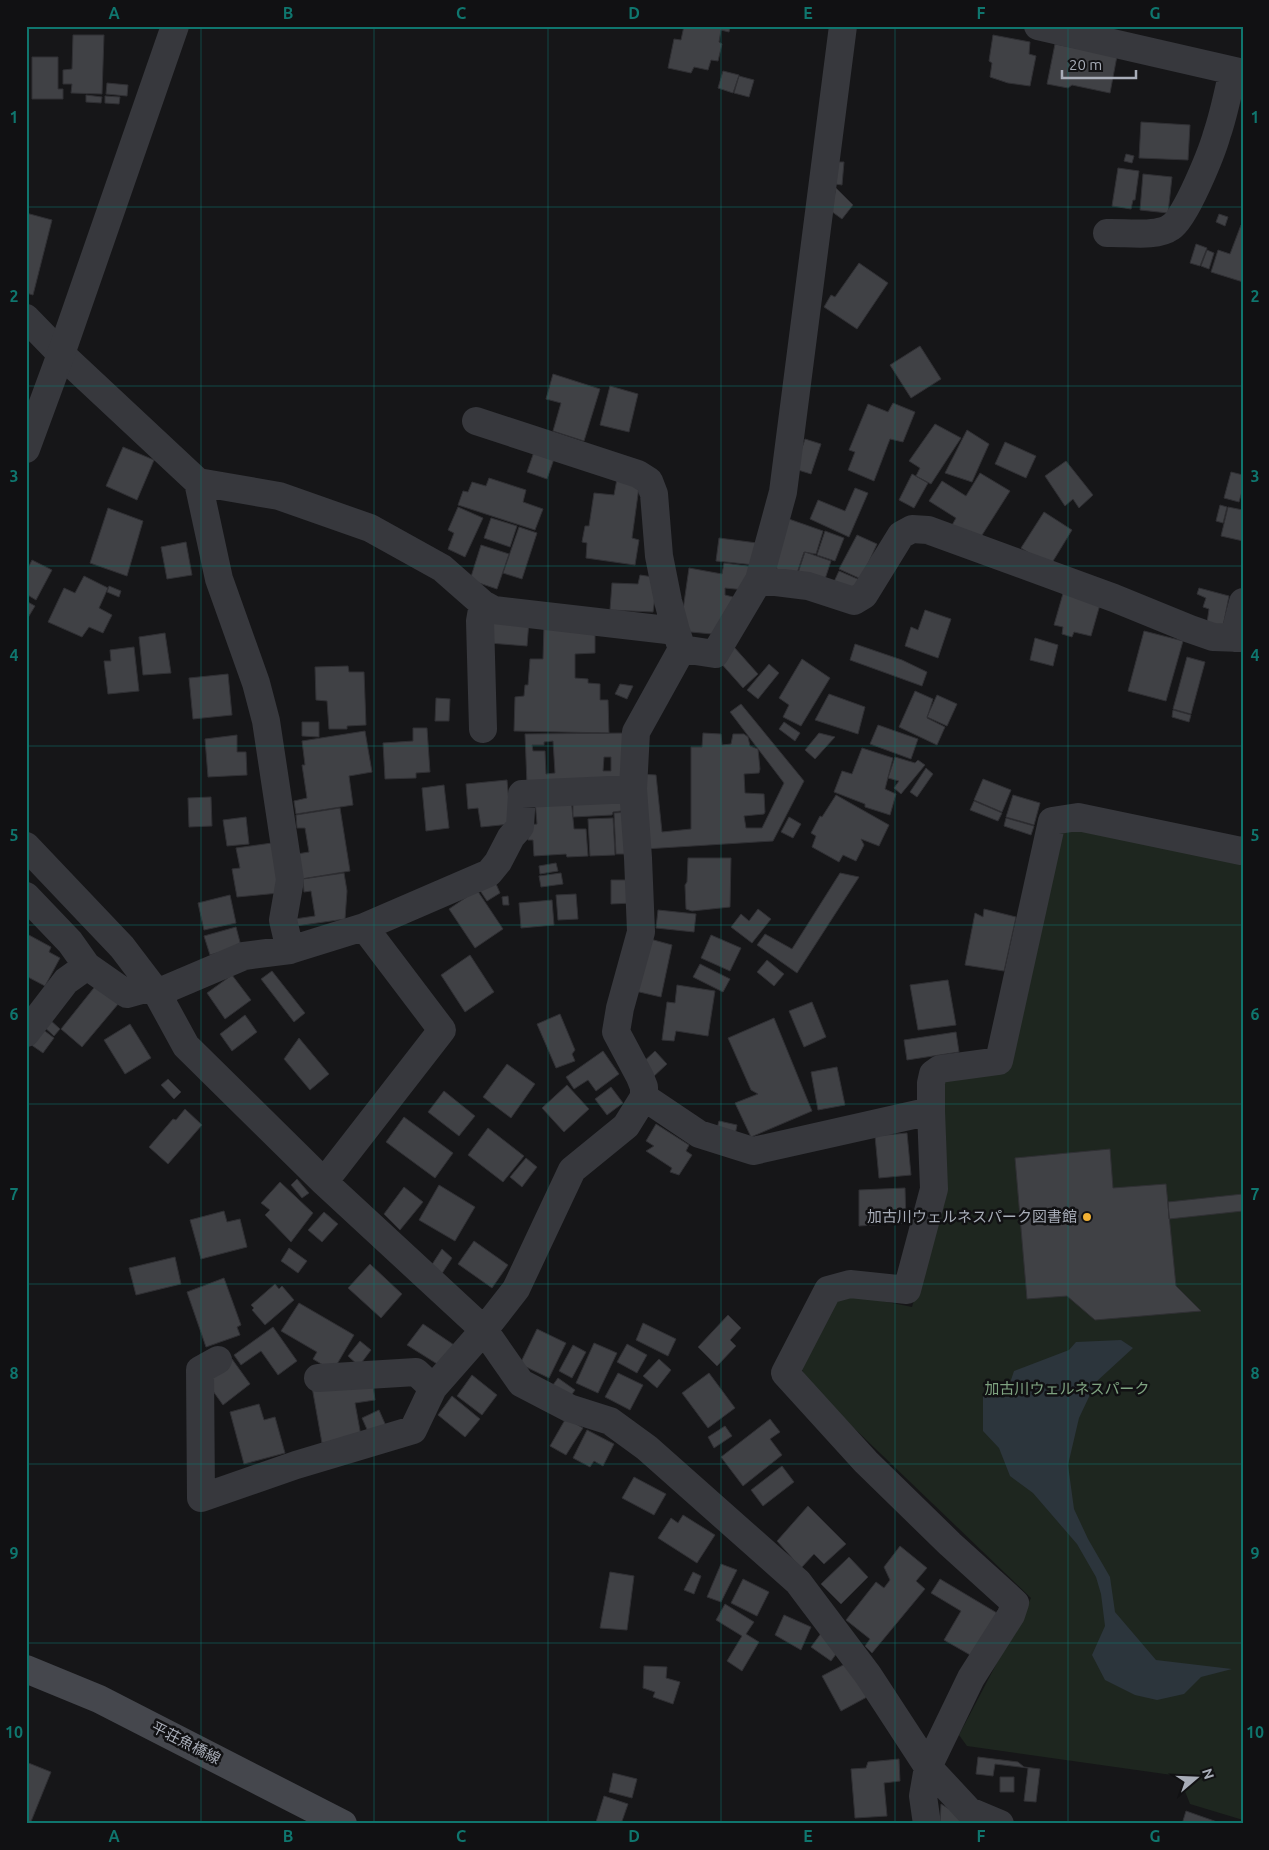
<svg xmlns="http://www.w3.org/2000/svg" width="1269" height="1850" font-family="Ubuntu,'Noto Sans JP',sans-serif">
  <style>
    .green { fill: #1e261f }
    .water { fill: #2c353c }
    .building { fill: #404145; stroke: #303034; fill-rule: evenodd }
    .lines { fill: none; stroke-linecap: round; stroke-linejoin: round }
    .minor { stroke: #37383d; stroke-width: 28 }
    .tertiary { stroke: #37383d; stroke-width: 28 }
    .secondary { stroke: #45474d; stroke-width: 28 }
    .grid { fill: none; stroke: #0f766e; stroke-width: 1; stroke-opacity: 0.55 }
    .poi-dot { fill: #f2b134; stroke: #111113; stroke-width: 2 }
    .labels { text-anchor: middle; stroke-width: 5; stroke-linejoin: round; paint-order: stroke }
    .poi-label { font-size: 15px; fill: #a8adb8; stroke: #111113; text-anchor: end }
    .park-label { font-size: 15px; fill: #7fa381; stroke: #111113 }
    .street-label { font-size: 15px; fill: #a8adb8; stroke: #111113 }
    .neatline { fill: none; stroke: #0f766e; stroke-width: 2 }
    .grid-label { font-size: 16px; text-anchor: middle; font-weight: bold; fill: #0f766e }
  </style>
  <rect width="100%" height="100%" fill="#161618"/>
  <!-- green -->
  <path class="green" d="M1075 825 1243 864V1820L1190 1804 1179 1776 967 1746 959 1735 1031 1598 807 1383 801 1367 837 1300 853 1295 912 1307 945 1185 940 1085 950 1071 1007 1065 1058 831Z"/>
  <!-- water -->
  <path class="water" d="M1121 1340 1133 1348 1096 1382 1079 1418 1068 1465 1074 1509 1088 1539 1110 1577 1115 1612 1156 1660 1232 1669 1201 1677 1184 1694 1157 1700 1135 1695 1105 1680 1092 1655 1105 1626 1101 1594 1096 1577 1077 1544 1033 1493 1010 1476 999 1448 983 1431V1396L1009 1386 1014 1371 1069 1350 1076 1342Z"/>
  <!-- building -->
  <path class="building" d="M684 26H730L729 32 721 30 719 42 722 44 718 61 711 60 708 70 694 67 691 73 668 68 674 39 681 40Z
    M73 35H104L102 94 71 93 72 84H63V70L72 69Z
    M993 35 1030 42 1029 54 1036 56 1030 86 1008 83 990 77 992 63 989 61Z
    M1055 44 1117 56 1110 93 1072 85 1068 88 1047 84Z
    M32 57H58V89H63V99H32Z
    M723 71 739 75 733 93 718 88Z
    M739 76 754 80 749 97 734 93Z
    M107 83 128 85 127 96 106 94Z
    M86 95 102 97 101 103 86 102Z
    M105 96 120 97 119 104 105 103Z
    M1141 122 1190 125 1188 160 1139 158Z
    M1126 154 1134 156 1132 163 1124 161Z
    M838 162H844L842 185 835 184Z
    M1118 168 1139 171 1135 200H1133L1131 209 1112 206Z
    M1143 174 1172 177 1168 213 1140 210Z
    M836 188 853 205 842 219 831 211Z
    M26 213 52 220 33 295 26 293Z
    M1219 214 1228 217 1225 226 1216 222Z
    M1241 225H1243V282L1211 272 1218 250 1230 254Z
    M1196 244 1207 248 1200 266 1190 263Z
    M1207 250 1214 253 1209 269 1201 266Z
    M859 263 888 283 857 329 824 307 831 295 835 297Z
    M920 346 941 379 911 398 890 365Z
    M553 374 600 389 584 441 553 431 561 403 546 399Z
    M610 386 638 394 629 432 600 425Z
    M893 403 915 412 903 442 890 439 874 481 848 470 855 452 849 450 868 404 888 412Z
    M935 424 961 438 931 484 916 476 920 468 909 461Z
    M967 430 989 444 972 482 945 473Z
    M805 439 821 444 811 474 795 469Z
    M1005 442 1036 456 1026 478 995 464Z
    M123 447 154 460 137 500 106 486Z
    M535 449 555 456 547 479 527 472Z
    M1066 461 1093 495 1079 508 1073 499 1065 506 1045 476Z
    M1231 472 1243 475V488L1239 502 1224 498Z
    M980 473 1010 491 977 543 951 527 956 518 929 501 942 481 966 496Z
    M912 474 928 483 914 508 899 500Z
    M489 478 526 490 523 502 543 509 535 530 458 505 463 491 468 492 472 482 486 486Z
    M617 479 639 487 632 538 639 540 635 565 586 558 587 543 582 542 585 526H589L594 493 614 495Z
    M855 488 868 493 849 537 810 519 818 500 845 511Z
    M1220 505 1227 507 1223 523 1216 521Z
    M458 507 483 518 465 557 448 549 454 533 448 530Z
    M1228 507 1243 510V541L1221 536Z
    M108 508 143 521 127 576 90 563Z
    M1044 512 1072 530 1050 566 1021 548Z
    M491 518 517 526 510 547 484 538Z
    M786 518 823 531 816 554 804 552 796 576 769 566Z
    M519 527 537 533 522 579 503 573Z
    M825 531 844 538 835 561 817 555Z
    M857 535 877 544 861 579 839 569Z
    M719 538 757 543 755 565 716 561Z
    M186 542 192 575 167 579 161 547Z
    M481 545 509 554 497 589 470 580Z
    M805 552 831 561 824 582 798 573Z
    M32 560 52 570 36 600 26 594V572Z
    M724 563 755 567 745 590 725 588V595L741 599 712 634 680 631 689 568 722 574Z
    M839 571 860 580 856 590 832 586Z
    M640 575 653 577 656 590 653 612 610 610 612 583 638 584Z
    M84 576 108 588 99 608 112 615 103 633 89 627 82 637 48 622 64 588 75 593Z
    M109 586 121 591 119 597 107 592Z
    M1199 588 1229 596 1223 626 1207 623 1209 609 1203 607 1206 598 1197 594Z
    M1064 590 1101 601 1091 636 1074 632 1072 637 1062 634 1063 627 1054 625Z
    M26 601 35 606 26 621Z
    M925 610 951 619 938 658 905 646 911 627 918 630Z
    M491 618 529 621 527 646 489 643Z
    M544 625 595 635V653L575 654V678L588 679V683L600 684V700H608L609 733 514 731 515 697 524 696 525 685H528L530 659H543Z
    M1144 631 1183 641 1166 701 1128 691Z
    M165 633 171 673 143 675 139 637Z
    M1035 638 1058 645 1053 666 1030 660Z
    M855 644 902 660 927 672 922 686 850 660Z
    M134 647 139 691 108 694 104 661H111L110 650Z
    M734 647 758 674 743 688 719 661Z
    M1187 657 1205 662 1191 714 1173 709Z
    M802 659 830 678 801 726 783 717 789 705 779 698Z
    M769 664 779 673 758 699 747 690Z
    M348 666 349 672H364L366 725 347 726V729H329L327 701 316 700 315 667Z
    M228 674 232 715 193 719 189 678Z
    M620 684 633 686 627 699 615 694Z
    M915 691 933 699 927 718 945 727 937 745 899 727Z
    M829 694 865 707 858 734 815 720Z
    M937 695 957 704 947 726 927 717Z
    M436 698 450 699 449 721H435Z
    M741 704 804 781 773 841 645 849 639 774 656 775 662 832 691 829V747H702L703 733 721 734 722 745 731 744 733 734H744L748 737 750 746 758 749 760 769 759 773 744 774 745 793 764 794 765 812 764 814 744 816 746 828H762L784 783 730 712Z
    M1173 710 1191 715 1189 722 1172 717Z
    M302 722H319V737L302 736Z
    M784 722 800 733 795 741 779 729Z
    M878 725 918 739 911 759 870 744Z
    M413 728H427L430 772 416 773V778L385 779 383 743 413 741Z
    M365 731 372 772 349 776 353 805 296 814 294 801 307 798 302 765H305L302 741Z
    M628 733 623 787 527 785 525 734ZM553 741 555 773 546 774 545 751H533L532 745H544V742ZM604 757H611V771H603Z
    M819 733 835 737 815 759 805 750Z
    M237 735V752H246L247 775 208 777 205 739Z
    M862 748 893 758 885 789 896 794 890 815 865 807V804L834 792 842 771 852 774Z
    M895 757 915 763 918 760 925 765 901 794 894 788 899 781 888 778Z
    M926 768 933 774 917 797 910 792Z
    M983 779 1011 790 1002 812 974 800Z
    M507 780 511 824 481 827 478 808 468 809 466 784Z
    M444 785 449 828 426 831 422 788Z
    M836 795 889 825 879 846 861 839 864 845 856 861 843 855 839 862 812 847 816 836 811 833 820 816 822 817Z
    M1013 795 1040 803 1034 825 1006 817Z
    M211 797 212 826 189 827 188 798Z
    M573 797 630 799 629 810 613 812 612 815 573 817Z
    M571 798 574 829H586L588 856 567 857 566 854 534 856 533 840H528V825L537 824 535 800Z
    M974 801 1002 813 998 821 970 810Z
    M340 808 350 871 295 880 297 854 309 852 305 828H297L296 815Z
    M629 812 631 854H616L614 813Z
    M246 817 249 844 227 846 223 820Z
    M789 817 801 824 793 838 781 832Z
    M613 818 615 855 590 856 588 819Z
    M1006 818 1034 826 1031 835 1004 826Z
    M279 842V893L237 897 232 869 240 868 236 848Z
    M688 858H731L730 907 692 911 686 909 685 885 687 882Z
    M556 863 558 871 540 874 539 866Z
    M344 873 347 891 345 919 289 927 288 920 315 916 311 891 304 892 303 879Z
    M561 873 563 884 541 887 539 876Z
    M840 873 859 877 797 973 757 945 765 934 792 949Z
    M493 877 500 893 487 901 477 886Z
    M611 880H633V903L611 904Z
    M477 890 503 929 475 948 449 909Z
    M576 894 578 919 558 920 556 895Z
    M230 895 236 923 204 930 198 903Z
    M508 896 509 905H503L502 897Z
    M552 900 554 925 521 928 519 903Z
    M758 909 771 919 752 943 731 927 741 914 749 921Z
    M984 909 1016 917 1004 971 965 965 975 913 983 917Z
    M658 910 696 914 694 932 656 928Z
    M236 927 241 946 210 955 204 936Z
    M27 934 51 947 49 952 60 958 45 986 26 976Z
    M711 935 741 948 730 971 701 958Z
    M650 939 672 945 661 997 635 991Z
    M470 955 494 992 465 1012 441 975Z
    M767 960 784 974 774 986 757 972Z
    M700 964 730 979 723 992 693 977Z
    M272 971 305 1013 294 1022 261 979Z
    M232 975 251 1000 225 1019 207 993Z
    M948 980 956 1025 918 1030 910 985Z
    M97 984 119 1003 82 1047 61 1029Z
    M677 985 715 991 708 1036 676 1031 674 1041 662 1040 667 1002 675 1003Z
    M812 1002 826 1037 804 1047 789 1011Z
    M560 1014 575 1050 572 1054 575 1061 556 1068 537 1024Z
    M245 1015 257 1032 232 1051 220 1034Z
    M48 1018 60 1029 54 1036 42 1025Z
    M774 1018 812 1111 751 1137 735 1103 758 1094 751 1090 728 1038Z
    M130 1024 151 1058 125 1074 104 1040Z
    M41 1028 54 1038 43 1053 30 1044Z
    M956 1032 959 1052 907 1060 904 1040Z
    M299 1038 329 1074 310 1090 284 1059Z
    M603 1051 619 1074 596 1091 588 1080 574 1089 566 1077Z
    M655 1051 667 1064 652 1078 640 1065Z
    M507 1064 535 1084 511 1118 483 1097Z
    M837 1067 845 1105 818 1110 811 1072Z
    M168 1079 181 1092 174 1099 161 1085Z
    M567 1085 589 1109 564 1132 542 1108Z
    M611 1087 623 1103 607 1115 595 1099Z
    M444 1091 475 1116 459 1136 428 1112Z
    M185 1109 202 1125 168 1164 149 1147 173 1119 176 1120Z
    M404 1117 453 1153 435 1178 386 1142Z
    M719 1121 737 1125 734 1140 715 1136Z
    M656 1124 689 1145 686 1151 692 1155 679 1175 670 1172 672 1168 646 1151 654 1146 646 1141Z
    M488 1128 524 1156 503 1182 468 1155Z
    M907 1133 911 1175 879 1178 875 1136Z
    M1110 1149 1113 1188 1166 1184 1176 1286 1201 1311 1095 1320 1067 1296 1027 1299 1015 1158Z
    M526 1158 537 1167 522 1187 510 1177Z
    M297 1179 309 1193 302 1198 291 1185Z
    M280 1182 313 1213 291 1242 265 1215 270 1210 261 1203Z
    M439 1185 475 1207 455 1241 419 1220Z
    M404 1187 423 1202 400 1230 384 1214Z
    M905 1188 906 1223 859 1226V1190Z
    M1243 1194V1211L1169 1219 1168 1202Z
    M224 1211 227 1222 240 1219 247 1247 201 1259 190 1220Z
    M324 1212 338 1224 322 1242 308 1230Z
    M474 1241 508 1265 492 1288 458 1264Z
    M289 1248 307 1261 298 1273 281 1261Z
    M442 1249 452 1258 441 1275 431 1266Z
    M175 1257 181 1284 136 1295 129 1268Z
    M370 1264 402 1294 381 1318 348 1288Z
    M224 1278 241 1325 237 1327 240 1335 206 1347 187 1292Z
    M275 1284 279 1289 282 1286 294 1300 265 1325 252 1310 254 1308 251 1305Z
    M299 1303 354 1335 333 1371 313 1359 317 1352 281 1331Z
    M728 1315 741 1328 730 1340 736 1346 717 1366 698 1347Z
    M643 1323 676 1339 668 1356 636 1340Z
    M423 1324 457 1347 442 1367 407 1345Z
    M273 1327 297 1361 278 1375 261 1351 241 1365 234 1355Z
    M537 1329 566 1343 549 1378 520 1364Z
    M360 1341 371 1350 359 1366 348 1356Z
    M594 1343 617 1353 598 1393 576 1383Z
    M627 1344 647 1355 637 1373 617 1362Z
    M573 1345 586 1352 572 1378 559 1371Z
    M232 1359 250 1384 223 1405 205 1380Z
    M659 1359 671 1370 657 1388 643 1376Z
    M618 1373 643 1385 630 1410 605 1397Z
    M709 1373 735 1408 708 1428 682 1393Z
    M472 1375 497 1395 482 1415 457 1396Z
    M372 1377 375 1400 355 1403 361 1436 322 1443 312 1387Z
    M558 1378 575 1390 567 1401 550 1389Z
    M452 1396 480 1419 465 1437 438 1415Z
    M259 1404 264 1420 275 1417 285 1453 244 1464 230 1412Z
    M379 1410 386 1426 369 1434 362 1418Z
    M566 1418 583 1428 566 1455 550 1446Z
    M770 1419 780 1432 770 1439 782 1455 743 1486 721 1457Z
    M725 1426 732 1436 714 1448 708 1437Z
    M587 1430 614 1444 603 1466 594 1461 590 1467 573 1458Z
    M782 1466 794 1482 763 1506 751 1490Z
    M634 1477 666 1494 654 1515 622 1498Z
    M808 1506 846 1544 824 1564 814 1554 801 1568 777 1541Z
    M683 1515 715 1535 697 1563 658 1538 671 1518 678 1523Z
    M900 1546 927 1568 916 1581 925 1589 872 1653 865 1646 870 1639 846 1620 876 1582 884 1588 890 1580 884 1567Z
    M849 1557 868 1577 841 1604 821 1584Z
    M721 1564 737 1570 721 1602 707 1597Z
    M610 1572 634 1576 627 1630 600 1628Z
    M693 1572 701 1576 694 1594 684 1590Z
    M743 1579 769 1592 757 1616 731 1603Z
    M940 1579 997 1613 972 1656 944 1640 961 1611 931 1593Z
    M725 1604 754 1622 746 1634 759 1642 742 1671 727 1661 742 1636 716 1620Z
    M784 1615 811 1627 801 1650 775 1635Z
    M822 1632 842 1646 831 1661 811 1647Z
    M849 1662 867 1697 841 1711 822 1676Z
    M644 1666 667 1667 666 1678 680 1682 673 1704 653 1697 655 1692 643 1688Z
    M978 1757 1018 1762 1024 1767 1040 1769 1036 1802 1024 1801 1028 1768 995 1764 993 1776 976 1774Z
    M899 1759 900 1781 884 1783 887 1816 855 1818 851 1769 866 1768 868 1762Z
    M26 1762 51 1772 30 1824 26 1823Z
    M613 1773 637 1779 632 1798 609 1792Z
    M1000 1777H1014V1792H1000Z
    M604 1796 628 1804 621 1824H601L596 1822Z
    M941 1804 973 1823V1824H940Z
    M1186 1811 1220 1823V1824H1182Z"/>
  <g class="lines">
    <!-- minor -->
    <path class="minor" d="M1038 26 1243 73
      M1107 233C1125 232 1156 238 1171 227 1185 219 1212 152 1217 134 1224 114 1228 92 1233 71
      M26 318 61 354 198 482 279 496 370 528 442 568 483 604 494 610 676 631 682 649
      M476 421 638 474 649 481 654 494 659 556 668 601 676 631
      M198 482 219 579 256 683 266 721 290 880 283 920 290 950
      M759 580 808 586 854 601 864 595 901 535 912 529 928 530 1114 598 1190 629 1213 637 1243 638
      M1234 638 1243 602
      M483 729 480 621 483 604
      M26 846 122 947 157 993 186 1046 324 1182 484 1330 521 1383 569 1408 610 1421 647 1448 798 1582 868 1675 928 1767 969 1811 1000 1824
      M26 896 70 942 87 966 127 994 152 987
      M157 993 244 956 290 950 364 927 489 873 498 862 511 837 520 827 522 794 633 789
      M26 1033 66 981 87 966
      M644 1097 699 1134 753 1151 931 1111
      M324 1182 442 1030 364 927
      M218 1360 200 1370 201 1498 296 1465 413 1430 433 1388 484 1330 516 1289 572 1170 626 1126 644 1097V1087L640 1077 616 1032 620 1008 641 932 638 858 633 789 636 732 682 649 715 654 759 580 783 492 843 26
      M318 1378 416 1372 433 1388
      M927 1824 923 1796 928 1767 971 1678 1011 1615 1015 1603 950 1544 866 1462 785 1373 828 1290 850 1284 907 1290 934 1189 931 1111V1083L933 1074 940 1069 999 1061 1052 821 1078 817 1241 851 1243 850"/>
    <!-- tertiary -->
    <path class="tertiary" d="M26 449 61 354 175 26"/>
    <!-- secondary -->
    <path class="secondary" d="M26 1669 99 1699 343 1824"/>
  </g>
  <!-- grid -->
  <path class="grid" d="M201 26V1824M374 26V1824M548 26V1824M721 26V1824M895 26V1824M1068 26V1824M26 207H1243M26 386H1243M26 566H1243M26 746H1243M26 925H1243M26 1104H1243M26 1284H1243M26 1464H1243M26 1643H1243"/>
  <!-- markers -->
  <circle class="poi-dot" cx="1087" cy="1217" r="5"/>
  <g class="labels">
    <!-- poi labels -->
    <g class="poi-label">
      <text x="1077" y="1222">加古川ウェルネスパーク図書館</text>
    </g>
    <!-- park labels -->
    <g class="park-label">
      <text x="1067" y="1394">加古川ウェルネスパーク</text>
    </g>
    <!-- street labels -->
    <g class="street-label">
      <text transform="translate(186 1743) rotate(27)" y="5">平荘魚橋線</text>
    </g>
  </g>
  <!-- border -->
  <rect width="1269" height="1850" fill="none" stroke="#111113" stroke-width="55"/>
  <!-- north arrow -->
  <g transform="translate(1196 1778) rotate(71)" stroke="#111113" stroke-width="4" paint-order="stroke">
  <path d="M0-4L9 19L0 12L-9 19Z" fill="#a8adb8"/>
  <text y="-8" font-size="14" font-weight="bold" text-anchor="middle" fill="#a8adb8">N</text>
  </g>
  <!-- scale -->
  <path d="M1062 70v8h74v-8" fill="none" stroke="#a8adb8" stroke-width="2.5"/>
  <text x="1069" y="70" font-size="15" fill="#a8adb8" stroke="#111113" stroke-width="4" paint-order="stroke">20 m</text>
  <rect x="28" y="28" width="1214" height="1794" class="neatline"/>
  <g class="grid-label">
    <text x="114" y="19">A</text>
    <text x="288" y="19">B</text>
    <text x="461" y="19">C</text>
    <text x="634" y="19">D</text>
    <text x="808" y="19">E</text>
    <text x="981" y="19">F</text>
    <text x="1155" y="19">G</text>
    <text x="14" y="123">1</text>
    <text x="1255" y="123">1</text>
    <text x="14" y="302">2</text>
    <text x="1255" y="302">2</text>
    <text x="14" y="482">3</text>
    <text x="1255" y="482">3</text>
    <text x="14" y="661">4</text>
    <text x="1255" y="661">4</text>
    <text x="14" y="841">5</text>
    <text x="1255" y="841">5</text>
    <text x="14" y="1020">6</text>
    <text x="1255" y="1020">6</text>
    <text x="14" y="1200">7</text>
    <text x="1255" y="1200">7</text>
    <text x="14" y="1379">8</text>
    <text x="1255" y="1379">8</text>
    <text x="14" y="1559">9</text>
    <text x="1255" y="1559">9</text>
    <text x="14" y="1738">10</text>
    <text x="1255" y="1738">10</text>
    <text x="114" y="1842">A</text>
    <text x="288" y="1842">B</text>
    <text x="461" y="1842">C</text>
    <text x="634" y="1842">D</text>
    <text x="808" y="1842">E</text>
    <text x="981" y="1842">F</text>
    <text x="1155" y="1842">G</text>
  </g>
</svg>
